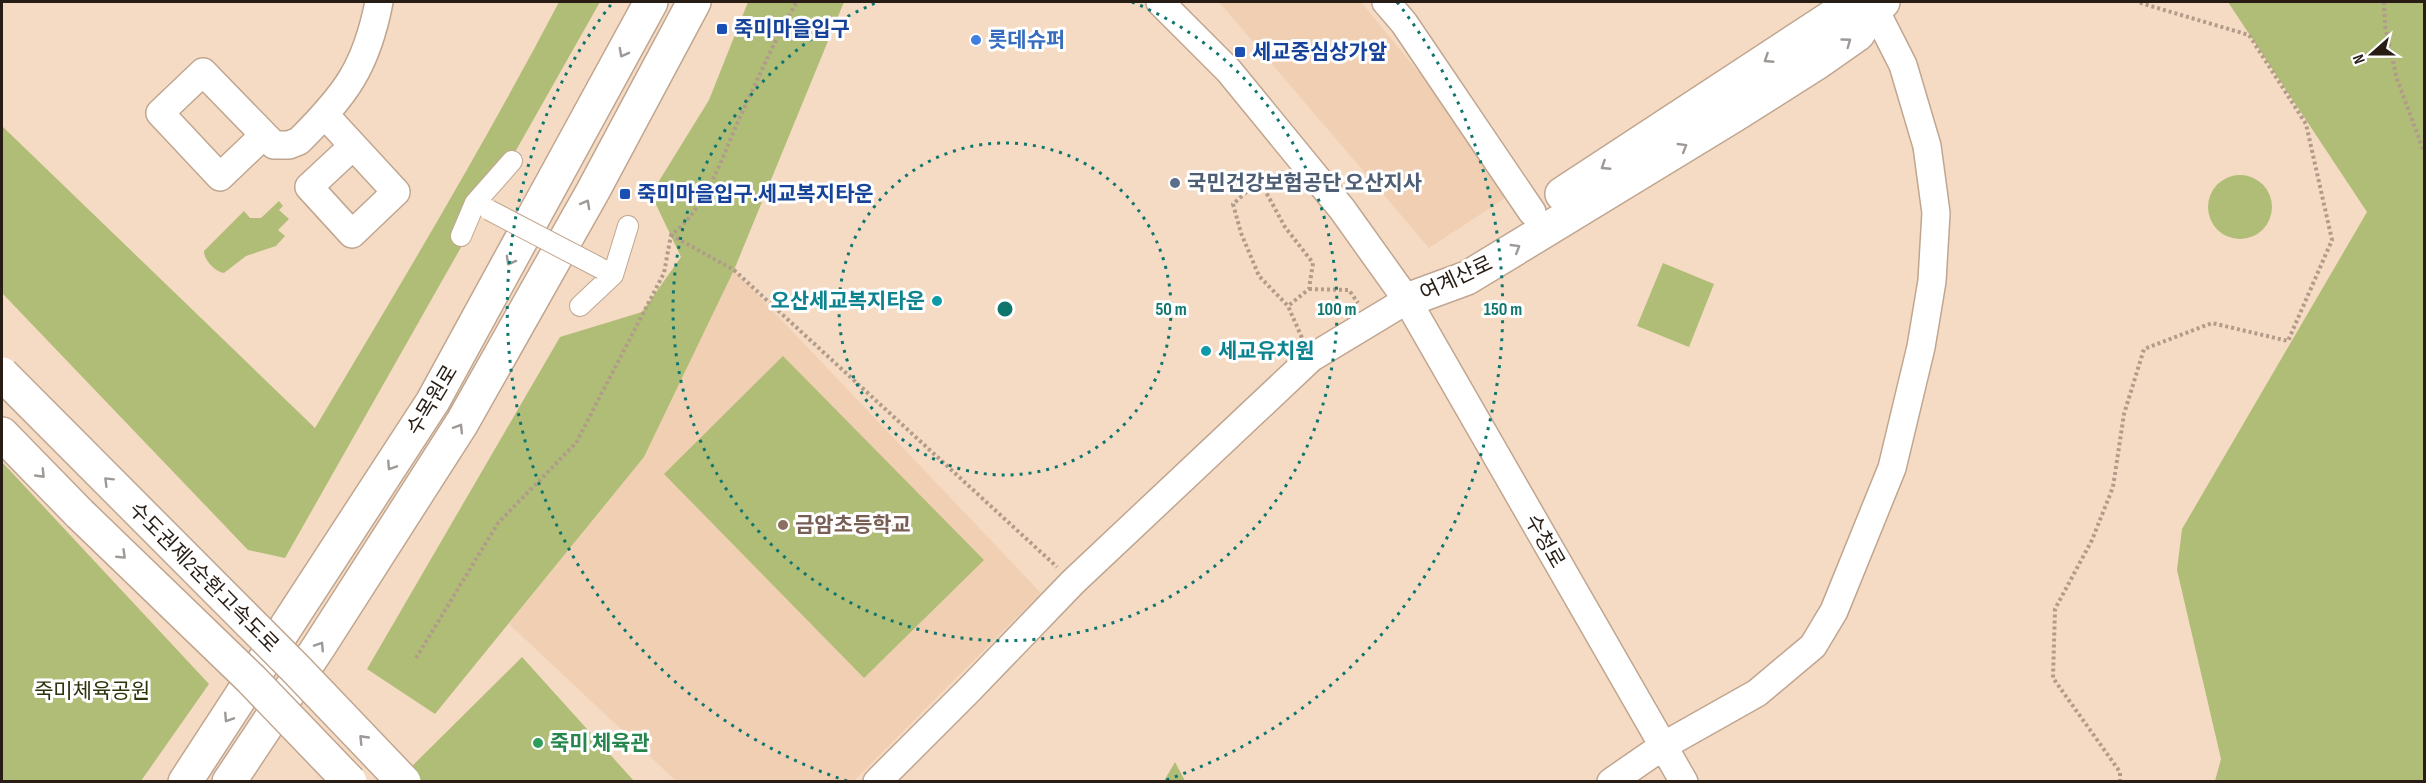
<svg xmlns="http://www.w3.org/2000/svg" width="2426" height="783" font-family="'Sofia Sans Condensed','Noto Sans KR',sans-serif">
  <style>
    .built { fill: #f1cfb3 }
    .green { fill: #b0bd77 }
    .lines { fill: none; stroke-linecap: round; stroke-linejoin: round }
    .pedestrian-casing { stroke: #c0a690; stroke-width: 22 }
    .minor-casing { stroke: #c0a690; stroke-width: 30 }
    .tertiary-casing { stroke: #c0a690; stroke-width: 36 }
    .motorway-casing { stroke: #c0a690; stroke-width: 36 }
    .path { stroke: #b19c8a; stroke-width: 4; stroke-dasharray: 3 3; stroke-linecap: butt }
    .pedestrian { stroke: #fff; stroke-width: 20 }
    .minor { stroke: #fff; stroke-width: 27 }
    .tertiary { stroke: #fff; stroke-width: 33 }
    .motorway { stroke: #fff; stroke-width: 33 }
    .pedestrian-bridge-casing { stroke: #c0a690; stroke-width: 22; stroke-linecap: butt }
    .motorway-bridge-casing { stroke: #c0a690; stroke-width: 36; stroke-linecap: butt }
    .pedestrian-bridge { stroke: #fff; stroke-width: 20 }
    .motorway-bridge { stroke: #fff; stroke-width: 33 }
    .oneway { stroke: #9e9996 }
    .ring { fill: none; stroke: #0f766e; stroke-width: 3; stroke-dasharray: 3 6 }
    .transit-dot { fill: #1a4fb4; stroke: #fff; stroke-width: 2 }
    .shop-dot { fill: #3f7fe0; stroke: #fff; stroke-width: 2 }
    .service-dot { fill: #5c6f8a; stroke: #fff; stroke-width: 2 }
    .culture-dot { fill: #0f9aa8; stroke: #fff; stroke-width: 2 }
    .education-dot { fill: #8d6e63; stroke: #fff; stroke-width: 2 }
    .leisure-dot { fill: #2e9e5b; stroke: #fff; stroke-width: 2 }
    .labels { text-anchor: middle; stroke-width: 6; stroke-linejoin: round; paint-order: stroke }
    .transit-label { font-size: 21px; font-weight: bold; fill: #164399; stroke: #fff; text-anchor: start }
    .shop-label { font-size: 21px; font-weight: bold; fill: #366cbe; stroke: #fff; text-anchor: start }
    .service-label { font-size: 21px; font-weight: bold; fill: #4e5e75; stroke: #fff; text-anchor: start }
    .street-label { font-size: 21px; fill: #271d15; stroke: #fff }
    .culture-label { font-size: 21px; font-weight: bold; fill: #0d838f; stroke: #fff; text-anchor: end }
    .education-label { font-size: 21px; font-weight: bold; fill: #785e54; stroke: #fff; text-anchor: start }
    .park-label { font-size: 21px; fill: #2d330b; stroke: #fff }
    .leisure-label { font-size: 21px; font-weight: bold; fill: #27864d; stroke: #fff; text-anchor: start }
    .centre { fill: #0f766e; stroke: #fff; stroke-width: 3 }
    .ring-label { font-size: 18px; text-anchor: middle; font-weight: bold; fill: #0f766e; stroke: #fff; stroke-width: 6; stroke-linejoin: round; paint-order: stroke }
  </style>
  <rect width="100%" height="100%" fill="#f6dbc4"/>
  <!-- built -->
  <path class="built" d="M1219 2H1361L1516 191 1429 248Z
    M734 270 1041 593 854 781H676L509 624 644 457Z"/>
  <!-- green -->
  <path class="green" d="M559 2H600L285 558 248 550 2 293V126L315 428C399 287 483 147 559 2Z
    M748 2H844L734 270 644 457 435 714 367 669 560 337 642 312 681 257 651 194 709 100Z
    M2228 2H2424V781H2215L2221 759 2177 570 2182 529 2367 212Z
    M2208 207a32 32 0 1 1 64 0a32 32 0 1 1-64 0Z
    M279 201 283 206 279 210 289 219 278 230 285 236 276 246 246 256 224 273C215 272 204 260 204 251L244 211 250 218H261Z
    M1663 263 1714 284 1689 347 1637 326Z
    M783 356 984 560 864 678 664 474Z
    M2 462 209 684 141 781H2Z
    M522 657 634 781 396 782Z
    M1175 762 1185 781H1164Z"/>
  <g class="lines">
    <defs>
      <path id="pedestrian" d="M461 236 475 203 512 161
        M580 306 613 275 628 226"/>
      <path id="minor" d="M1160 2 1229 71 1342 209 1407 300 1684 782
        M1386 2 1404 23 1532 212
        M325 115 396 192 352 234 309 187 353 146
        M264 135 220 177 160 113 203 72 274 145H289L299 141C346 94 366 68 379 2
        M877 782 969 690 1073 582 1311 358 1407 300
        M1611 782 1663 746 1757 693 1813 646 1834 611 1892 468 1921 347 1932 281 1936 213 1927 146 1903 65 1871 2"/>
      <path id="tertiary" d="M1562 194 1841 11 1875 7
        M1407 300 1467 278 1733 116 1818 62 1858 34 1875 7 1883 2
        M185 782 433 401 651 2
        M229 782 320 645 462 423 593 191 694 2"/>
      <path id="motorway" d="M2 434 80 514"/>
    </defs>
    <!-- pedestrian casing -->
    <use href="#pedestrian" class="pedestrian-casing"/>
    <!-- minor casing -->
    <use href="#minor" class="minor-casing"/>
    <!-- tertiary casing -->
    <use href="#tertiary" class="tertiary-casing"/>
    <!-- motorway casing -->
    <use href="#motorway" class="motorway-casing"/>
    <!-- path -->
    <path class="path" d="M2384 2 2385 26 2397 79 2424 152
      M1283 172 1253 186 1233 204 1241 233 1259 276 1288 306 1302 338
      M1261 183 1285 227 1313 263 1309 289 1288 306
      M671 235 734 270 1057 567
      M1309 289 1349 290 1358 303
      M416 658 498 523 576 443 664 273 671 235C707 208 722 157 740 117 758 79 774 41 795 5V2
      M2120 782V772L2053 678 2055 609 2092 540 2113 487 2124 414 2144 349 2212 323 2288 341 2332 240 2306 124 2249 35 2137 2"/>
    <!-- pedestrian -->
    <use href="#pedestrian" class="pedestrian"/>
    <!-- minor -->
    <use href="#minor" class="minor"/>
    <!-- tertiary -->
    <use href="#tertiary" class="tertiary"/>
    <!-- motorway -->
    <use href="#motorway" class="motorway"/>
    <defs>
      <path id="pedestrian-bridge" d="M489 210 602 269"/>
      <path id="motorway-bridge" d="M2 374 296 669 404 782
        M80 514 251 679 350 782"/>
    </defs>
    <!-- pedestrian-bridge casing -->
    <use href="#pedestrian-bridge" class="pedestrian-bridge-casing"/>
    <!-- motorway-bridge casing -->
    <use href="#motorway-bridge" class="motorway-bridge-casing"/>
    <!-- pedestrian-bridge -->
    <use href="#pedestrian-bridge" class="pedestrian-bridge"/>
    <!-- motorway-bridge -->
    <use href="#motorway-bridge" class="motorway-bridge"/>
  </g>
  <!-- one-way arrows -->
  <defs><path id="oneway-chevron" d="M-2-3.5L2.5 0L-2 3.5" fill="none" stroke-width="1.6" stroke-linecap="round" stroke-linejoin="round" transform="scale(1.5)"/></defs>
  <g class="oneway">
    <use href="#oneway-chevron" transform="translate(1847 42) rotate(-36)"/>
    <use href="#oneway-chevron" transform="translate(623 53) rotate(118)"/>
    <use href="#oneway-chevron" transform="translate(1768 59) rotate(147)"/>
    <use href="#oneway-chevron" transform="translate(1683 147) rotate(-31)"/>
    <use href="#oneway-chevron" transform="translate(1605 166) rotate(147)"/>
    <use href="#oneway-chevron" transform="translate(586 204) rotate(-61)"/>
    <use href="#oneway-chevron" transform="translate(1516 248) rotate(-31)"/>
    <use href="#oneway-chevron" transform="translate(510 261) rotate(119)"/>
    <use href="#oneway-chevron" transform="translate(459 428) rotate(-58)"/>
    <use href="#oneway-chevron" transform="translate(391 466) rotate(123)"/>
    <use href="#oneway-chevron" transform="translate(41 474) rotate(46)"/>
    <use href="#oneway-chevron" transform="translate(108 481) rotate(-135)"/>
    <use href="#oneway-chevron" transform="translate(122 555) rotate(44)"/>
    <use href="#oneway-chevron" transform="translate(320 646) rotate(-57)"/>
    <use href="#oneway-chevron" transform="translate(228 718) rotate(123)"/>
    <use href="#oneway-chevron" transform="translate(363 739) rotate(-134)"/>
  </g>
  <!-- distance rings -->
  <g class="ring">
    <circle cx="1005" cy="309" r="166"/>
    <path d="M1132 2A332 332 0 1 1 878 2"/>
    <path d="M847 781A498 498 0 0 1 613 2M1397 2A498 498 0 0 1 1163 781"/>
  </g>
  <!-- markers -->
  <g class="transit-dot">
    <rect x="716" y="23" width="12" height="12" rx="3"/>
    <rect x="1234" y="46" width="12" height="12" rx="3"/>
    <rect x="619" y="188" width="12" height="12" rx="3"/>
  </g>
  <circle class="shop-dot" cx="976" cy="40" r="6"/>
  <circle class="service-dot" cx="1175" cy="183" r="6"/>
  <g class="culture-dot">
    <circle cx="937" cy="301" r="6"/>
    <circle cx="1206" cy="351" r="6"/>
  </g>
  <circle class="education-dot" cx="783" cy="525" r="6"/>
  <circle class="leisure-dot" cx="538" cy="743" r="6"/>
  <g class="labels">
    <!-- transit labels -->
    <g class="transit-label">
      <text x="734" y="36">죽미마을입구</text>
      <text x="1252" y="59">세교중심상가앞</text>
      <text x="637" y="201">죽미마을입구.세교복지타운</text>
    </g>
    <!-- shop labels -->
    <g class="shop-label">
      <text x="988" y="47">롯데슈퍼</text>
    </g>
    <!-- service labels -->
    <g class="service-label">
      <text x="1187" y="190">국민건강보험공단 오산지사</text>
    </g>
    <!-- street labels -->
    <g class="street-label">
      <text transform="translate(1456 278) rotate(-25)" y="7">여계산로</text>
      <text transform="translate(432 400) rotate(-59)" y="7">수목원로</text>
      <text transform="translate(1545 541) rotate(60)" y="7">수청로</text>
      <text transform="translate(204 577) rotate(45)" y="7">수도권제2순환고속도로</text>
    </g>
    <!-- culture labels -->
    <g class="culture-label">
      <text x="925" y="308">오산세교복지타운</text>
      <text x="1218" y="358" text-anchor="start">세교유치원</text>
    </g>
    <!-- education labels -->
    <g class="education-label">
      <text x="795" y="532">금암초등학교</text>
    </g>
    <!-- park labels -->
    <g class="park-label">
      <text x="92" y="698">죽미체육공원</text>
    </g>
    <!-- leisure labels -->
    <g class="leisure-label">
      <text x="550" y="750">죽미 체육관</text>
    </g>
  </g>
  <circle cx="1005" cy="309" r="9" class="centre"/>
  <g class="ring-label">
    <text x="1171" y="315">50 m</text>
    <text x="1337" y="315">100 m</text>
    <text x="1503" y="315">150 m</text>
  </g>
  <!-- border -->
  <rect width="2426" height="783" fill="none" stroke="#271d15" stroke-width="6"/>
  <!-- north arrow -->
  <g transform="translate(2372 54) rotate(249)" stroke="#ffffff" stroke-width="4.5" paint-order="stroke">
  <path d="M0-4.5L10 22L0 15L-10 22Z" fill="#271d15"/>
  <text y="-9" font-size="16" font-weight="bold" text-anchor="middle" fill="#271d15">N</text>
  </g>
</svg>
